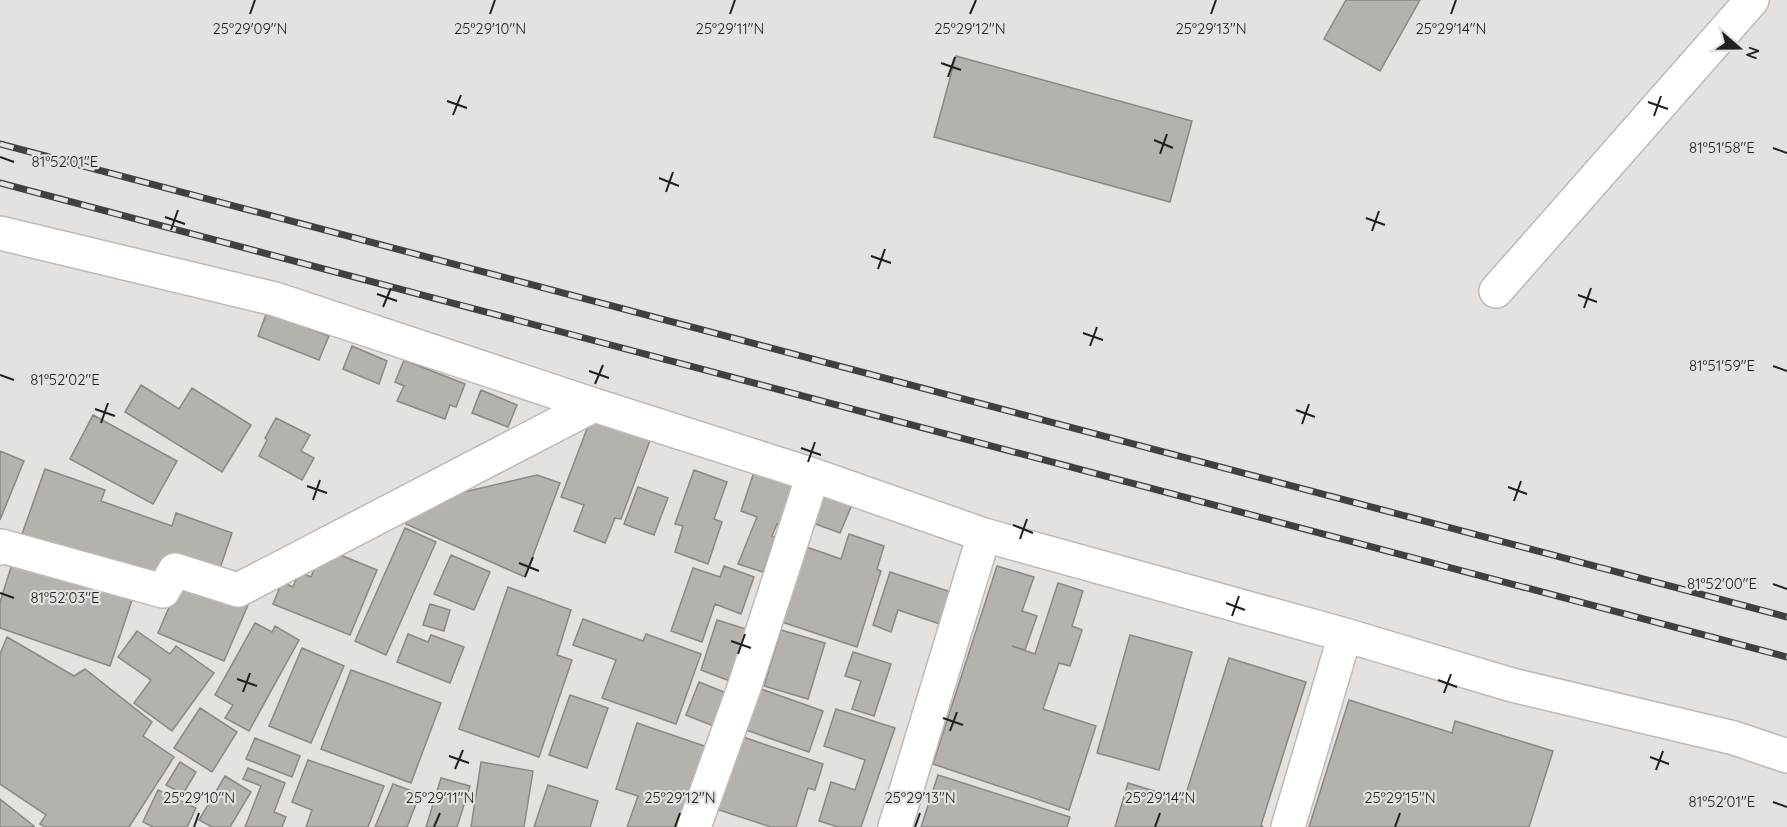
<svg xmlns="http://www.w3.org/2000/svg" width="1787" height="827" font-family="Quicksand,sans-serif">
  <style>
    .building { fill: #b5b2ae; stroke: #8b8784; stroke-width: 1.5 }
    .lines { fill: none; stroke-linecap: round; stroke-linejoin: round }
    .street-casing { stroke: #bebab7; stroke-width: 36 }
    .street { stroke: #fff; stroke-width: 33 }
    .rail-casing { stroke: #41403e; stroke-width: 7 }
    .rail { stroke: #e5e1de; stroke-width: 4.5; stroke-dasharray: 14; stroke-linecap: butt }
    .ticks { fill: none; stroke: #21201f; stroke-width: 2 }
    .ticks-label { font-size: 15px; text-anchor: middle; fill: #21201f; stroke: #e5e1de; stroke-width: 4.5; stroke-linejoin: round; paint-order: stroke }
  </style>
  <rect width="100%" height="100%" fill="#e5e1de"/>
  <!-- building -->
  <path class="building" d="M1346 0H1420L1380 71 1324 39Z
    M956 56 1192 121 1170 202 934 137Z
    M267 312 329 336 319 360 258 336Z
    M352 346 387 361 379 384 343 369Z
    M404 360 465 384 456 407 450 405 445 419 397 401 404 386 395 382Z
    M141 385 179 409 192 388 251 425 222 472 125 412Z
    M481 390 517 405 508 427 472 413Z
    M593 413 652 435 621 519 615 518 605 543 574 531 584 505 561 497Z
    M93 415 177 461 153 504 70 459Z
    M276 418 310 435 301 451 314 458 302 480 259 456 267 440 265 438Z
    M0 451 24 461 0 520Z
    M756 466 799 481 783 526 777 524 772 536 775 537 763 572 738 564 757 517 741 511Z
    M45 469 105 490 101 501 172 526 176 513 232 533 216 580 159 584 21 537Z
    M694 470 727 482 714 519 722 522 708 564 675 552 683 526 675 524Z
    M537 475 560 483 525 577 406 524 413 504Z
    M818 485 854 500 840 533 805 520Z
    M638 487 668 498 654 535 624 524Z
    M405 528 436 542 386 655 355 641Z
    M849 534 884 546 877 569 881 571 857 647 770 618 795 543 841 559Z
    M323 548 377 570 350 635 273 604 282 582 293 587 299 572 311 577Z
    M451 555 490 572 474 610 434 594Z
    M13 561 132 600 110 666 0 628V602Z
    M724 566 754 577 741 614 715 604 702 642 671 631 693 568 720 577Z
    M997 566 1034 577 1022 611 1037 616 1025 650 1012 646 1035 654 1058 583 1083 591 1072 626 1082 630 1070 666 1059 663 1043 709 1096 726 1069 810 933 764Z
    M890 572 954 593 943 625 898 610 891 632 873 625Z
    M182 577 248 605 224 661 158 633Z
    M508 587 571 610 557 655 572 660 539 757 459 729Z
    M430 604 450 610 444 631 423 625Z
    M583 619 643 641 646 634 701 654 676 724 602 698 616 660 573 645Z
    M717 620 746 629 735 683 701 670Z
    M255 623 272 632 275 626 299 640 249 731 225 718 233 705 215 695Z
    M781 630 825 643 808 699 764 686Z
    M137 631 170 654 176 646 214 673 172 731 134 703 151 680 118 657Z
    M408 634 428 642 431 635 464 647 450 683 397 662Z
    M1130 635 1192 652 1159 770 1097 753Z
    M7 637 74 676 85 669 152 722 143 736 174 757 129 827H45L40 824 46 815 0 784V654Z
    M302 648 344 666 311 743 269 726Z
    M853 652 891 664 874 716 852 709 861 681 845 676Z
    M1229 658 1306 682 1261 825 1263 827H1115L1128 783 1184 800Z
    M351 670 441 703 411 783 321 749Z
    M699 682 734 696 721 729 686 715Z
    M758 688 823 711 809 752 743 729Z
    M570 695 608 708 587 768 549 755Z
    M1349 700 1452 733 1455 721 1553 751 1529 827H1309Z
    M200 708 237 732 212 772 174 748Z
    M836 709 895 728 861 827H838L819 821 831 782 855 790 865 760 824 746Z
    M637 723 716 750 690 827H627L638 796 616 789Z
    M740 736 823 764 815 790 808 788 796 827H771L716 809Z
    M255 738 300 756 292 777 246 759Z
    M308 760 384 786 368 827H306L312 810 292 802Z
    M180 762 196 772 183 794 166 785Z
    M481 762 533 771 524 827H471Z
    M248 768 285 783 274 812 286 817 282 827H245L261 786 243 779Z
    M938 775 1070 817 1067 827H921Z
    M225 776 251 792 230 827H212L199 820Z
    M441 778 470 786 457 827H426Z
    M393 784 420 794 407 827H375Z
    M548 785 598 801 590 827H534Z
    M158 790 196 808 187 827H153L143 822Z
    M0 799 34 826V827H0Z"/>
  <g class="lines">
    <defs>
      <path id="street" d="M0 233 275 299 594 405
        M1496 291 1752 0
        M0 548 1 546 163 591 175 570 238 590 594 405 813 475
        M694 827 745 685 813 475 984 535 1345 635 1512 685 1734 738 1787 756
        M895 827 984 535
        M1288 827 1345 635"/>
    </defs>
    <!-- street casing -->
    <use href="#street" class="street-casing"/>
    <!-- street -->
    <use href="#street" class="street"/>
    <defs>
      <path id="rail" d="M0 144 1787 617
        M0 183 1787 657"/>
    </defs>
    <!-- rail casing -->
    <use href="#rail" class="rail-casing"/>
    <!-- rail -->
    <use href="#rail" class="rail"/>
  </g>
  <!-- ticks -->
  <path class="ticks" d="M250 14 255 0M490 14 495 0M730 14 735 0M970 14 976 0M1211 14 1216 0M1451 14 1456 0M941 63 961 70M948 77 955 57M447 101 467 108M1648 102 1668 109M453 115 461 95M1654 116 1661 96M1154 140 1173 148M1773 148 1787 153M1160 154 1167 134M0 157 14 162M659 178 679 186M666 192 673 172M165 217 185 224M1366 218 1385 225M171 230 178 210M1372 231 1379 211M871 256 891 263M878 269 885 249M377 294 397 301M1578 295 1597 302M383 307 391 288M1584 308 1591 288M1083 333 1103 340M1090 346 1097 327M1773 366 1787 371M589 371 609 378M0 375 14 380M595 384 603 365M95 409 115 416M1296 410 1315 417M101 423 108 403M1302 424 1309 404M801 448 821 455M808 462 815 442M307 486 327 493M1508 487 1527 494M313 500 320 480M1514 501 1521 481M1013 525 1033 533M1020 539 1027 519M519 563 539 571M525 577 533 557M1773 584 1787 589M0 593 14 598M1226 603 1245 610M1232 616 1239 596M731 641 751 648M738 654 745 634M237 679 257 686M1438 680 1457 687M243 692 250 673M1444 693 1451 674M943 718 963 725M950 731 957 712M449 756 469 763M1650 757 1669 764M455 769 463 750M1656 770 1663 751M1773 802 1787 807M194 827 199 813M434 827 440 813M675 827 680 813M915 827 920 813M1155 827 1160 813M1395 827 1400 813"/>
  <g class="ticks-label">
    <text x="250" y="34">25°29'09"N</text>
    <text x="490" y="34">25°29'10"N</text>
    <text x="730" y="34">25°29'11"N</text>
    <text x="970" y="34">25°29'12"N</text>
    <text x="1211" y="34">25°29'13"N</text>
    <text x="1451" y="34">25°29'14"N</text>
    <text x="1722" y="153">81°51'58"E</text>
    <text x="65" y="167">81°52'01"E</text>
    <text x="1722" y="371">81°51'59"E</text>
    <text x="65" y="385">81°52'02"E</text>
    <text x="1722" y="589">81°52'00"E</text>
    <text x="65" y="603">81°52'03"E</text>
    <text x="199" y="803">25°29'10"N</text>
    <text x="440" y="803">25°29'11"N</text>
    <text x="680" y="803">25°29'12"N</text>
    <text x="920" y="803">25°29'13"N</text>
    <text x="1160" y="803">25°29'14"N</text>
    <text x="1400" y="803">25°29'15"N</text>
    <text x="1722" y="807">81°52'01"E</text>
  </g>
  <!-- north arrow -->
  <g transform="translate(1739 48) rotate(110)" stroke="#e5e1de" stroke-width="4.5" paint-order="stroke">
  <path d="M0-4.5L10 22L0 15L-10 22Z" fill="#21201f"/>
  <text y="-9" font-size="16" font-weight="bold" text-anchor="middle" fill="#21201f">N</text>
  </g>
</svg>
